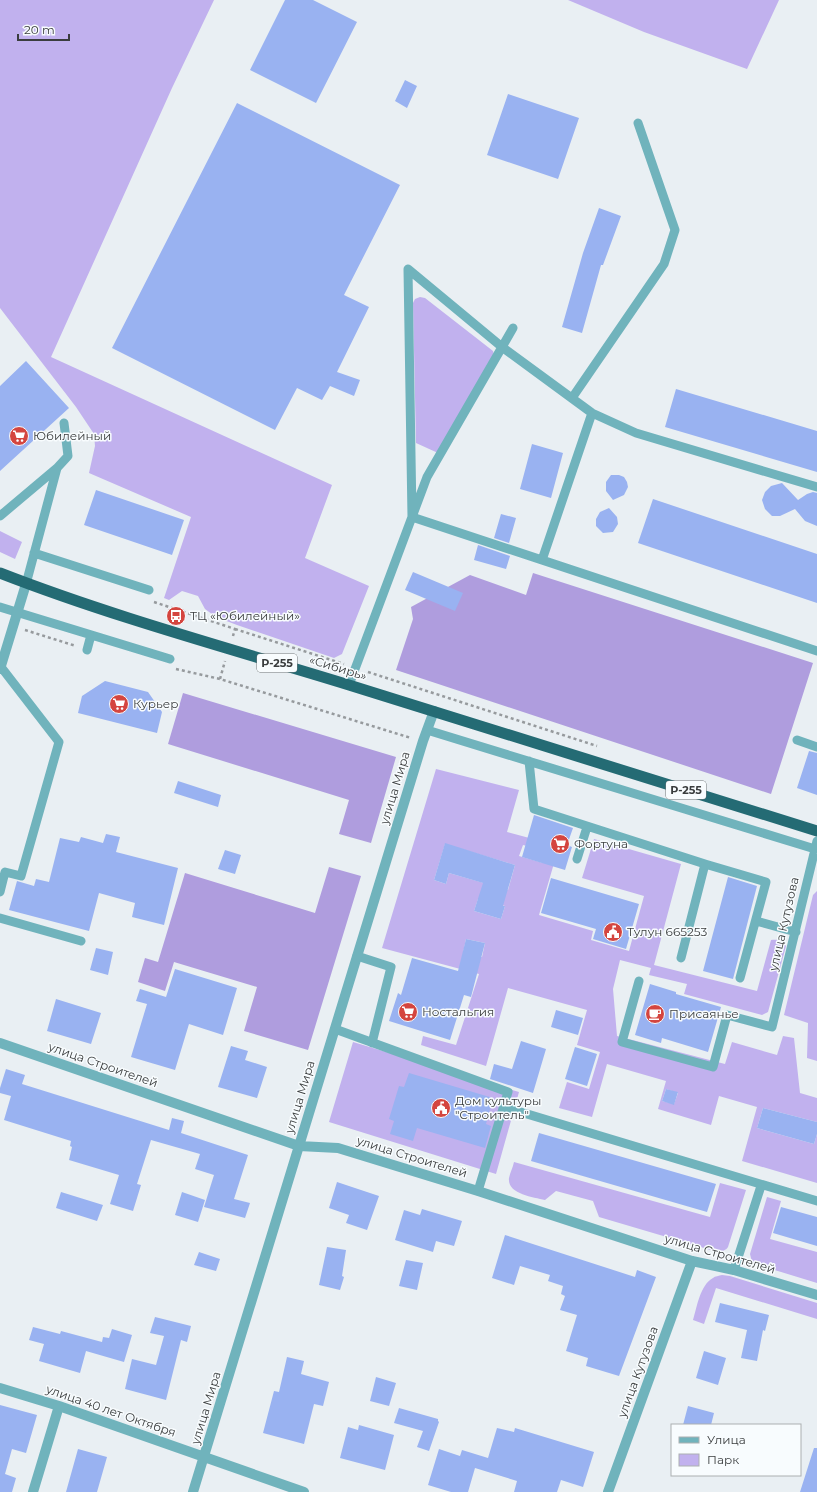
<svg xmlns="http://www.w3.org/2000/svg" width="817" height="1492" font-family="Montserrat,sans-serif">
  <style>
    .green { fill: #c1b1ee; fill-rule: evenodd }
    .forest { fill: #af9dde }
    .building { fill: #99b2f1 }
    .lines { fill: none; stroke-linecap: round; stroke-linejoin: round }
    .path { stroke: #969a9d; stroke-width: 2.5; stroke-dasharray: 3 3; stroke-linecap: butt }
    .service { stroke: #70b3bc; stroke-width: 9 }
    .minor { stroke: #70b3bc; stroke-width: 10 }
    .trunk { stroke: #246b74; stroke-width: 11 }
    .labels { text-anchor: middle; stroke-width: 3; stroke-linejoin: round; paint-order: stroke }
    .shield { fill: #f8fcfe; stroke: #737678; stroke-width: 1 }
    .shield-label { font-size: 11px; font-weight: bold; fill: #3a3d3e }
    .poi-label { font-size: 12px; fill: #3a3d3e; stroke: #f8fcfe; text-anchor: start }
    .street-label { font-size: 12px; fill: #3a3d3e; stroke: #f8fcfe }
  </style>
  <rect width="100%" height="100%" fill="#e9eff3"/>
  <!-- green -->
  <path class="green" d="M0 0H214L172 88 51 357 332 485 305 558 369 586 342 654 334 658 237 625 216 617 205 609 198 596 182 591 169 600 164 598 191 517 89 473 95 446 94 434 76 407 0 308Z
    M568 0H779L747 69 644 32Z
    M420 297 425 298 493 351 495 358 438 453 416 443 413 303 415 299Z
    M0 531 22 542 15 559 0 552Z
    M436 769 519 790 507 832 559 846 539 915 593 931 591 940 629 951 644 896 582 878 594 839 681 864 654 965 757 991 771 940C777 939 782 940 786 946L768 1012 762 1015 684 994 687 984 649 975 651 968 620 960 613 989 617 1036 725 1064 732 1042 777 1055 783 1036 794 1038 800 1093 817 1098V1122L763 1108 757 1128 814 1144 817 1134V1183L742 1161 757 1107 719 1096 711 1125 658 1109 666 1081 607 1064 592 1117 559 1108 567 1082 589 1089 600 1052 577 1045 587 1010 508 988 486 1066 421 1045 423 1036 456 1045 479 974 382 948ZM445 844 515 865 508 890 449 873 446 884 434 880ZM523 845 547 851 543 863 519 856ZM478 899 505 906 501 919 474 911ZM466 939 485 943 482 957 463 953ZM666 1089 678 1093 674 1104 662 1101Z
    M817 891V1061L807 1058 808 1023 784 1015 813 895Z
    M353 1042 519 1092 496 1174 329 1122Z
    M514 1162 710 1217 720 1183 746 1190 728 1247C725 1252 719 1251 714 1251L599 1217 593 1201 556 1191 545 1200C533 1197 507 1194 509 1178 510 1173 513 1167 514 1162Z
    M767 1197 781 1201 770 1239 817 1252V1283L755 1264 752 1262 750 1254Z
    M722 1275 730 1276 817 1303V1319L716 1288 704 1324 693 1320C697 1307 700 1285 713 1278 715 1276 719 1276 722 1275Z"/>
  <!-- forest -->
  <path class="forest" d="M533 573 813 663 771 794 396 670 413 619 411 607 470 575 526 595Z
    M183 693 396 757 371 843 339 834 349 800 168 744Z
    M329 867 361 876 308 1050 244 1031 257 987 174 962 165 991 138 982 145 958 158 962 185 873 315 913Z"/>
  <!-- building -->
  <path class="building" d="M285 0H313L357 22 316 103 250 70Z
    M405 80 417 86 407 108 395 101Z
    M508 94 579 118 558 179 487 155Z
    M237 103 400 185 344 295 369 307 337 372 360 380 354 396 330 386 322 400 297 388 275 430 112 348Z
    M599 208 621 216 603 265H601L582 333 562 327 583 253Z
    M26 361 69 408 0 471V386Z
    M676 389 817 431V472L665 427Z
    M532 444 563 453 551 498 520 489Z
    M611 475H619L624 477 627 482 628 487 624 495 613 500 606 491V482Z
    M782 483 798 500 807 494 813 492 817 493V526L805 521 795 509 780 516H772L765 509 762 500 765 492 771 486Z
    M96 490 184 520 172 555 84 525Z
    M653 499 817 554V603L638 543Z
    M609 508 617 517 618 524 613 532 603 533 596 526V519L600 512Z
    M501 514 516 518 509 543 494 538Z
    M478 545 510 556 506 569 474 560Z
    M413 572 463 593 455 611 405 590Z
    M105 681 148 692 162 712 157 733 78 713 82 696Z
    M809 751 817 753V795L797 788Z
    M178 781 221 795 218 807 174 793Z
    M534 815 573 828 567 845 572 847 565 870 522 857Z
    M106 834 120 837 116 852 178 868 164 925 132 917 135 903 99 893 89 931 9 910 17 881 34 886 36 879 49 882 60 838 79 842 81 837 103 843Z
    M445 843 515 865 503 906H505L501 919 474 911 483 883 449 873 446 884 434 880Z
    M225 850 241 855 235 874 218 869Z
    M728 877 757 886 733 979 703 971Z
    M551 878 639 904 626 949 593 939 596 929 541 913Z
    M466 939 485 943 471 997 464 995 450 1040 389 1021 398 993 401 995 412 958 458 971Z
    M96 948 113 952 108 975 90 970Z
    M175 969 237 988 223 1035 189 1024 175 1070 131 1057 147 1004 136 1001 140 989 166 997Z
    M650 984 676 992V994L721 1007 708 1052 662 1038 661 1043 635 1035Z
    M56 999 101 1013 91 1044 47 1031Z
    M556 1010 583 1018 578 1035 551 1027Z
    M521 1041 546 1049 533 1093 490 1079 494 1064 512 1069Z
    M231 1046 248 1051 245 1060 267 1067 257 1098 218 1087Z
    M575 1047 597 1054 587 1086 565 1079Z
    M6 1069 25 1075 22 1084 169 1130 172 1118 184 1121 181 1133 248 1155 234 1199 250 1203 245 1218 204 1207 214 1175 195 1169 200 1154 151 1140 137 1184 141 1185 133 1211 110 1204 119 1175 69 1160 72 1147 70 1146 71 1141 4 1120 11 1096 0 1093V1088Z
    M409 1073 493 1098 486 1124 491 1126 485 1148 417 1128 413 1141 390 1134 394 1121 389 1119 399 1086 404 1087Z
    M666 1089 678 1092 674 1105 662 1101Z
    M763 1108 817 1122V1134L814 1144 757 1128Z
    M539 1133 716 1184 707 1212 531 1161Z
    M337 1182 379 1196 367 1230 346 1223 349 1215 329 1208Z
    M61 1192 103 1205 97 1221 56 1208Z
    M182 1192 205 1200 198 1222 175 1215Z
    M781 1207 817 1217V1246L773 1233Z
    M422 1209 462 1221 454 1246 436 1241 433 1252 395 1240 404 1210 420 1215Z
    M505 1235 635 1277 637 1270 656 1277 619 1376 586 1366 588 1358 566 1351 577 1315 560 1310 565 1296 561 1294 563 1286 548 1281 550 1275 520 1266 514 1285 492 1278Z
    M327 1247 346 1250 342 1276 344 1277 340 1290 319 1285Z
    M199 1252 220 1259 216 1271 194 1265Z
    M406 1260 423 1263 417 1290 399 1286Z
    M720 1303 769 1315 765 1331 763 1330 757 1361 741 1358 747 1330 715 1322Z
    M155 1317 191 1326 187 1342 181 1340 166 1400 125 1389 132 1359 156 1365 164 1336 150 1333Z
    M33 1327 60 1334 61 1331 102 1342 103 1337 109 1338 112 1329 132 1335 124 1362 86 1351 80 1373 39 1361 44 1344 29 1340Z
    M704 1351 726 1358 718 1385 696 1378Z
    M287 1357 304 1361 301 1374 329 1382 323 1406 314 1404 304 1444 263 1433 274 1391 279 1392Z
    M376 1377 396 1383 389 1406 370 1401Z
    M0 1405 37 1415 26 1453 12 1449 5 1474 16 1478 12 1492H0Z
    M688 1406 714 1413 711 1425H683Z
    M399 1408 438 1419V1421L439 1422 429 1451 417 1447 423 1431 394 1423Z
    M359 1425 394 1435 385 1470 340 1458 348 1427 358 1430Z
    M497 1428 514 1432 515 1428 594 1452 583 1487 561 1480 557 1492H514L517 1481 475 1468 468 1492H451L428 1485 439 1449 460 1456 462 1450 488 1458Z
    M814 1448H817V1492H800Z
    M78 1449 107 1457 97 1492H66Z"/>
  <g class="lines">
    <!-- path -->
    <path class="path" d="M154 602 235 629 233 636
      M235 629 344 664
      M25 630 76 646
      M176 669 220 679 411 738
      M368 672 597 746
      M220 679 225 661"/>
    <!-- service -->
    <path class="service" d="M572 398 664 264 675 230 638 123
      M57 468 68 456 64 423
      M817 487 636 433 592 413 502 347 408 269 412 517 817 651
      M0 516 57 468 26 584
      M34 553 149 590
      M542 560 592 413
      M0 607 170 659
      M87 650 91 635
      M349 685 427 477 513 328
      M427 730 815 849
      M797 740 817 747
      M529 761 534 809 705 864 681 958
      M577 859 587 827
      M705 864 766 882 740 978
      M0 892 5 872 21 876 59 742 1 667
      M0 918 81 941
      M756 921 796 932
      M357 956 391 967 372 1043
      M639 981 622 1042 713 1067 727 1015 772 1027 817 841
      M335 1029 508 1092 478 1191
      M504 1107 817 1201
      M734 1270 761 1186"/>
    <!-- minor -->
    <path class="minor" d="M0 669 26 584
      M0 1043 299 1146 338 1148 478 1191 692 1261 734 1270 817 1295
      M0 1388 59 1406 304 1492
      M33 1492 59 1406
      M193 1492 423 741 434 711
      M608 1492 692 1261"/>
    <!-- trunk -->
    <path class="trunk" d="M0 573C113 617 232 649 349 685 505 733 661 782 817 831"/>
  </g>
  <!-- icons -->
  <defs>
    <symbol id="supermarket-disc" viewBox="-11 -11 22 22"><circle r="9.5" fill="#d4453f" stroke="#f8fcfe"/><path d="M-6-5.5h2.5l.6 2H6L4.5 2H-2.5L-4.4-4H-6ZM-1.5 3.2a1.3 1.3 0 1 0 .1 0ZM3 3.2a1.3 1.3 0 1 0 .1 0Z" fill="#fff"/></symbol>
    <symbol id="bus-disc" viewBox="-11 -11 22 22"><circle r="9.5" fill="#d4453f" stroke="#f8fcfe"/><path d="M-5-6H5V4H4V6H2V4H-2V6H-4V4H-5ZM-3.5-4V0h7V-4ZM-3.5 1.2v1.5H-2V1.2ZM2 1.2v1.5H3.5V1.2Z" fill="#fff"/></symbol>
    <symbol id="civic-disc" viewBox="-11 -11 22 22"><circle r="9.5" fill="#d4453f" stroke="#f8fcfe"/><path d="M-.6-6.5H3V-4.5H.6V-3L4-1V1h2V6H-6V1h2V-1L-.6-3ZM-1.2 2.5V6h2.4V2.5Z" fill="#fff"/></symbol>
    <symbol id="cafe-disc" viewBox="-11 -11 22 22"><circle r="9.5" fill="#d4453f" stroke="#f8fcfe"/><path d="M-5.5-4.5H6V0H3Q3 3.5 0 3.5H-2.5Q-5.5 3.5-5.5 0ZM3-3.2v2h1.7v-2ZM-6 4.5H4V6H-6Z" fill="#fff"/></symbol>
  </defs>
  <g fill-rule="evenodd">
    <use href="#supermarket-disc" x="8" y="425" width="22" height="22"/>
    <use href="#bus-disc" x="165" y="605" width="22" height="22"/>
    <use href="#supermarket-disc" x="108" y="693" width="22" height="22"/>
    <use href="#supermarket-disc" x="549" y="833" width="22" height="22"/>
    <use href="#civic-disc" x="602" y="921" width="22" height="22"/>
    <use href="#supermarket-disc" x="397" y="1001" width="22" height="22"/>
    <use href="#cafe-disc" x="644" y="1003" width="22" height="22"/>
    <use href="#civic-disc" x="430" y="1097" width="22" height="22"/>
  </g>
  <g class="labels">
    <!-- shield labels -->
    <g class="shield">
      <rect x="257" y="654" width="40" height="18" rx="3"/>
      <rect x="666" y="781" width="40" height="18" rx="3"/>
    </g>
    <g class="shield-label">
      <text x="277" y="667">Р-255</text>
      <text x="686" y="794">Р-255</text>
    </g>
    <!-- poi labels -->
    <g class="poi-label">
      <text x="33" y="440">Юбилейный</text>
      <text x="190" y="620">ТЦ «Юбилейный»</text>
      <text x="133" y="708">Курьер</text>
      <text x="574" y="848">Фортуна</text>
      <text x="627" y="936">Тулун 665253</text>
      <text x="422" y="1016">Ностальгия</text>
      <text x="669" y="1018">Присаянье</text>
      <text x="455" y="1105">Дом культуры<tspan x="455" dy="14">"Строитель"</tspan></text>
    </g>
    <!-- street labels -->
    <g class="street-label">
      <text transform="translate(338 668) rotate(17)" y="4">«Сибирь»</text>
      <text transform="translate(395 788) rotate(-73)" y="4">улица Мира</text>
      <text transform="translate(784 924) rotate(-77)" y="4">улица Кутузова</text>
      <text transform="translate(103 1065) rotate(19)" y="4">улица Строителей</text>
      <text transform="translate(300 1097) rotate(-73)" y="4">улица Мира</text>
      <text transform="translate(412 1157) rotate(17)" y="4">улица Строителей</text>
      <text transform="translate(720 1254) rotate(16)" y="4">улица Строителей</text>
      <text transform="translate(638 1372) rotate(-70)" y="4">улица Кутузова</text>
      <text transform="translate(206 1408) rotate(-73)" y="4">улица Мира</text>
      <text transform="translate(111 1411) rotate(19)" y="4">улица 40 лет Октября</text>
    </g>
  </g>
  <!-- legend -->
  <rect x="671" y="1424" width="130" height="52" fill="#f8fcfe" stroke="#acb0b1"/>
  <rect x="679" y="1437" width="20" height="6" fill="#70b3bc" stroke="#acb0b1"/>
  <text x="707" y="1444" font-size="12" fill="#3a3d3e">Улица</text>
  <rect x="679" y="1454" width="20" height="12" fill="#c1b1ee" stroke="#acb0b1"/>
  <text x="707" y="1464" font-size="12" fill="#3a3d3e">Парк</text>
  <!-- scale -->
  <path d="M18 34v6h51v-6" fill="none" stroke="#3a3d3e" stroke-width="2"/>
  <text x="24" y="34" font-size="12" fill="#3a3d3e" stroke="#f8fcfe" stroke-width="3" paint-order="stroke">20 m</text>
</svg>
